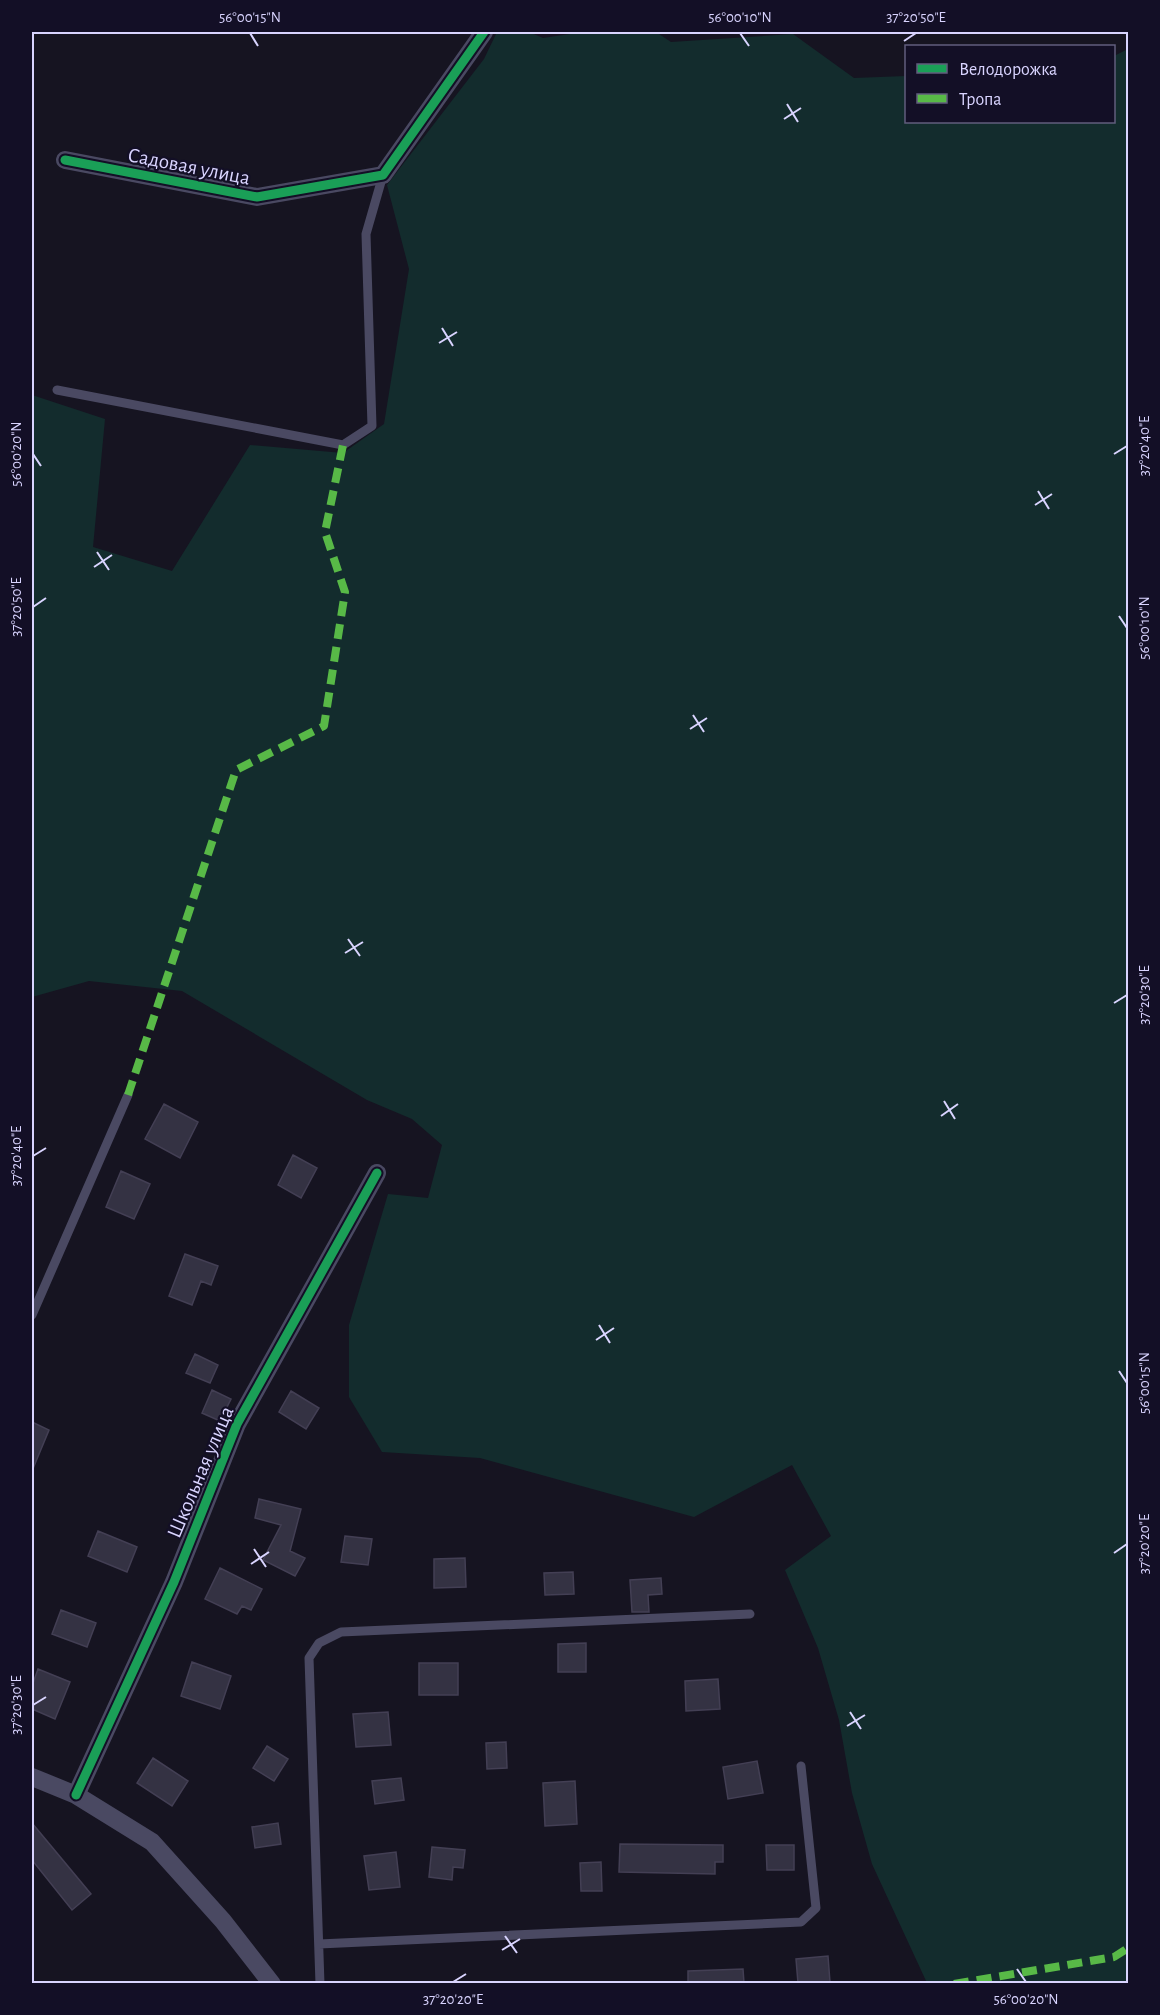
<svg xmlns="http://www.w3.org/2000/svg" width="1160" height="2015" font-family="'Alegreya Sans',sans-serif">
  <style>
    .green { fill: #132c2d }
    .building { fill: #343243; stroke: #433f54; stroke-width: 1.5 }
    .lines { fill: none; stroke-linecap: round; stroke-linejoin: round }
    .service { stroke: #4a4962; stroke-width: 9 }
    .minor { stroke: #4a4962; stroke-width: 18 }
    .quiet { stroke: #58b947; stroke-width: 8; stroke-dasharray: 15 8; stroke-linecap: butt }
    .cycleway-casing { stroke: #130f26; stroke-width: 13 }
    .cycleway { stroke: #1a9f57; stroke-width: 9 }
    .ticks { fill: none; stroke: #d9d4ff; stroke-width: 2 }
    .labels { text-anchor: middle; stroke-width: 4.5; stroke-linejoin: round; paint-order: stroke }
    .street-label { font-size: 21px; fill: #d9d4ff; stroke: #130f26 }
    .neatline { fill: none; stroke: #d9d4ff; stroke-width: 2 }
    .ticks-label { font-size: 15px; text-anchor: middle; fill: #d9d4ff }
  </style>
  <rect width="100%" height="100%" fill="#161421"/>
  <!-- green -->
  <path class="green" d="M497 32H529L543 38 583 32H656L671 42 793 34 854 78 906 76V122H1114V56L1128 49V1983H927L872 1864 852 1793 839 1720 818 1648 785 1570 831 1536 792 1465 694 1517 480 1458 382 1452 349 1397V1325L388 1194 428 1198 442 1145 412 1119 367 1100 182 991 89 981 32 997V395L105 419 93 547 172 571 250 445 343 453 384 424 409 269 387 185 484 59Z"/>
  <!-- building -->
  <path class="building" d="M164 1104 198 1122 180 1158 145 1139Z
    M293 1155 317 1168 301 1198 278 1185Z
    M121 1171 150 1184 134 1219 106 1207Z
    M185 1254 218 1266 211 1285 201 1281 192 1305 169 1296Z
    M195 1354 218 1365 210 1383 186 1373Z
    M212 1390 231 1399 220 1421 202 1413Z
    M291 1391 319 1408 306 1429 279 1412Z
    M32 1422 49 1430 32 1471Z
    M259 1499 301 1509 290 1551 305 1558 295 1576 263 1560 281 1525 255 1518Z
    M98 1531 137 1547 127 1572 88 1556Z
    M345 1536 372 1539 368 1565 341 1562Z
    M465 1558 466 1587 434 1588V1559Z
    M220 1568 262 1589 251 1610 242 1606 237 1614 205 1599Z
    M573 1572 574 1594 545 1595 544 1573Z
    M661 1578 662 1594 648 1595 649 1612H632L630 1580Z
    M61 1610 96 1623 87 1647 52 1634Z
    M586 1643V1672H558V1644Z
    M192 1662 231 1676 220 1709 181 1696Z
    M419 1663H458V1695H419Z
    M38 1669 70 1682 55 1719 32 1709V1686Z
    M718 1679 720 1709 686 1711 685 1681Z
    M388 1712 391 1745 356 1747 353 1714Z
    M506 1742 507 1768 487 1769 486 1743Z
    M267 1746 288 1759 274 1781 253 1768Z
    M153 1758 188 1781 172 1806 137 1783Z
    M757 1761 763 1793 728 1799 723 1767Z
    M401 1778 404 1800 375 1804 372 1781Z
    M575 1781 577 1824 545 1826 543 1783Z
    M32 1823 91 1894 72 1910 32 1860Z
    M278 1823 281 1844 255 1848 252 1827Z
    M620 1844 723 1845V1862H715V1874L619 1872Z
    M766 1845H794V1870H767Z
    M432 1847 465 1850 463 1868 453 1867 452 1880 429 1877Z
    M396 1852 400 1887 369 1890 364 1856Z
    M601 1862 602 1891H581L580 1863Z
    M828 1956 830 1982 798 1983 796 1959Z
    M743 1969 744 1983H688V1971Z"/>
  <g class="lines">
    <!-- service -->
    <path class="service" d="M57 390 343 445 372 426 366 234 383 175
      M32 1315 128 1095
      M319 1944 801 1922 816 1908 801 1766
      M320 1984 309 1658 319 1643 341 1632 750 1614"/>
    <!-- minor -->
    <path class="minor" d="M65 160 257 197 383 175 484 32
      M32 1777 76 1795 152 1842 223 1921 272 1984
      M76 1795 174 1582 237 1424 377 1173"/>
    <!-- quiet -->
    <path class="quiet" d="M128 1095 236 770 324 726 345 592 325 532 343 445
      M954 1984 1114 1957 1128 1948"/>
    <defs>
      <path id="cycleway" d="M65 160 257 197 383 175 484 32
        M76 1795 174 1582 237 1424 377 1173"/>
    </defs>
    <!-- cycleway casing -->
    <use href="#cycleway" class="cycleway-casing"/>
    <!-- cycleway -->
    <use href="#cycleway" class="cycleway"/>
  </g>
  <!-- ticks -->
  <path class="ticks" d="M250 33 258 46M740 33 749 46M904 41 916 33M787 104 798 122M784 119 801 108M442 328 453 346M439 343 457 332M33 454 41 466M1114 454 1127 446M1038 491 1049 509M1035 505 1052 494M97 552 109 570M94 567 112 555M33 607 46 598M1119 616 1127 628M693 715 704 732M690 729 707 718M348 939 360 956M345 953 363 942M1114 1003 1127 995M944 1101 955 1119M941 1116 958 1104M33 1156 46 1148M599 1325 610 1343M596 1340 614 1328M1119 1371 1127 1383M254 1549 266 1567M1114 1553 1127 1544M251 1564 269 1552M33 1705 46 1697M850 1712 861 1729M847 1726 865 1715M505 1936 517 1953M502 1950 520 1939M1017 1969 1026 1982M453 1982 466 1974"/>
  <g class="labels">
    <!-- street labels -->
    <g class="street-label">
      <text transform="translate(189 166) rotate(11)" y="7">Садовая улица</text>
      <text transform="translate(200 1472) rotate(-67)" y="7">Школьная улица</text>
    </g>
  </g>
  <!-- border -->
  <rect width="1160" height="2015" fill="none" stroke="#130f26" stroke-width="66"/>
  <!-- legend -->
  <rect x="905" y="45" width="210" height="78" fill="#130f26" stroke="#625e7d" stroke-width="1.5"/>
  <rect x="917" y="64" width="30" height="9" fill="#1a9f57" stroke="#625e7d" stroke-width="1.5"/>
  <text x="959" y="75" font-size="18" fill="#d9d4ff">Велодорожка</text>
  <rect x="917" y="94" width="30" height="9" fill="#58b947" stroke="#625e7d" stroke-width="1.5"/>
  <text x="959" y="105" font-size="18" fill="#d9d4ff">Тропа</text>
  <rect x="33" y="33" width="1094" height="1949" class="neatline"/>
  <g class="ticks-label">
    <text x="250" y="22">56°00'15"N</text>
    <text x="740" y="22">56°00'10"N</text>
    <text x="916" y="22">37°20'50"E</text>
    <text transform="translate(1144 446) rotate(-90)" y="5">37°20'40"E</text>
    <text transform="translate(16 454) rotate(-90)" y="5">56°00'20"N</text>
    <text transform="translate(16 607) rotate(-90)" y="5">37°20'50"E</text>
    <text transform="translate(1144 628) rotate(-90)" y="5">56°00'10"N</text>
    <text transform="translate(1144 995) rotate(-90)" y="5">37°20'30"E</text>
    <text transform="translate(16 1156) rotate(-90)" y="5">37°20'40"E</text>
    <text transform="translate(1144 1383) rotate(-90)" y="5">56°00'15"N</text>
    <text transform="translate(1144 1544) rotate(-90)" y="5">37°20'20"E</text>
    <text transform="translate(16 1705) rotate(-90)" y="5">37°20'30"E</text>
    <text x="453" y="2004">37°20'20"E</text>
    <text x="1026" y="2004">56°00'20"N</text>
  </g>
</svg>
